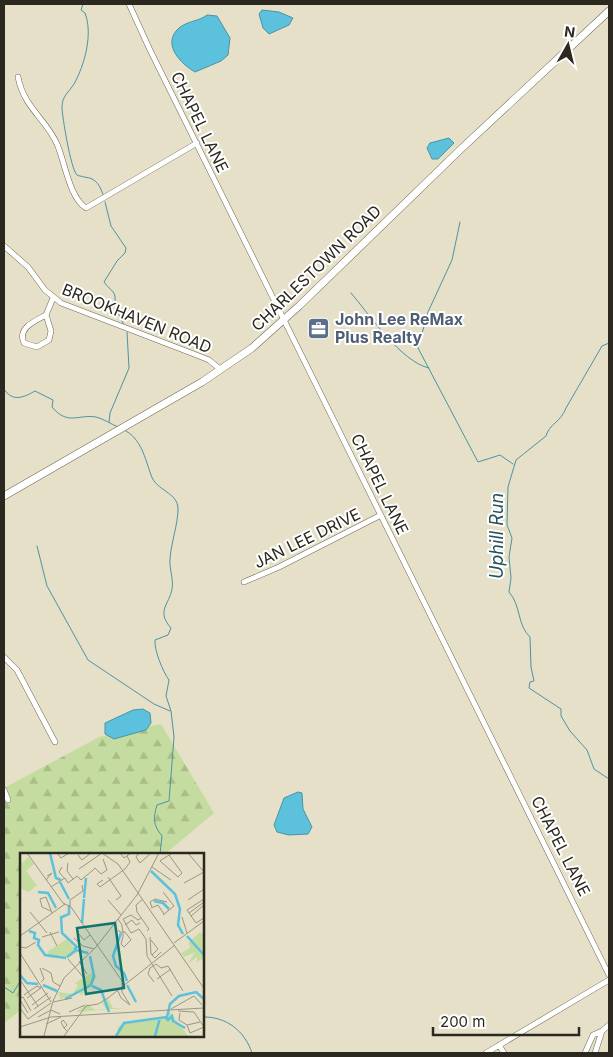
<svg xmlns="http://www.w3.org/2000/svg" width="613" height="1057" font-family="Inter,sans-serif">
  <style>
    .forest { fill: url(#forest-firs) }
    .water { fill: #5bc1dc; stroke: #4d93a3 }
    .lines { fill: none; stroke-linecap: round; stroke-linejoin: round }
    .stream { stroke: #4d93a3; stroke-width: 1 }
    .minor-casing { stroke: #6e6953; stroke-width: 6 }
    .major-casing { stroke: #6e6953; stroke-width: 8 }
    .minor { stroke: #fff; stroke-width: 5 }
    .major { stroke: #fff; stroke-width: 7 }
    .labels { text-anchor: middle; stroke-width: 4; stroke-linejoin: round; paint-order: stroke }
    .street-label { font-size: 16px; fill: #2b281f; stroke: #fff }
    .service-label { font-size: 16px; font-weight: bold; fill: #4e5e75; stroke: #fff; text-anchor: start }
    .water-label { font-size: 18px; font-style: italic; fill: #27535f; stroke: #fff }
    .inset-river { fill: none; stroke: #5bc1dc; stroke-width: 2.5 }
    .inset-road { fill: none; stroke: #9b9684; stroke-width: 1 }
    .view { fill: #0f766e; fill-opacity: 0.15; stroke: #0f766e; stroke-width: 2.5 }
    .inset-edge { fill: none; stroke: #2b281f; stroke-width: 2.5 }
  </style>
  <defs>
    <pattern id="forest-firs" width="22" height="20" patternUnits="userSpaceOnUse" patternTransform="scale(1.25)"><rect width="22" height="20" fill="#c4dc9f"/><path d="M5 1l3.5 6h-7zM16 11l3.5 6h-7z" fill="#a9bd88"/></pattern>
  </defs>
  <rect width="100%" height="100%" fill="#e6e0c8"/>
  <!-- forest -->
  <path class="forest" d="M161 724 214 813 165 854H21V1010L4 1023V788L99 737Z"/>
  <!-- water -->
  <path class="water" d="M262 10 279 12 293 18 289 25 269 34 263 28 259 14Z
    M207 15 217 16 230 38 228 55 221 61 195 72C181 64 161 44 179 28 187 21 200 21 207 15Z
    M449 138 454 143 438 159H432L427 148 430 143Z
    M143 709 150 713 151 723 146 730 114 739 105 734V723L133 710Z
    M298 792 302 793 303 809 312 827 308 834 289 835 277 832 274 825 284 798Z"/>
  <g class="lines">
    <!-- stream -->
    <path class="stream" d="M83 4 81 10 85 13C93 34 85 64 74 84 69 92 62 96 62 107 62 116 71 170 77 175 78 176 82 176 84 177 97 178 100 186 104 197
      M105 202 111 226 126 248 125 253 117 261 104 282C111 292 118 291 114 305L124 325
      M460 222 452 260 428 312 418 348 478 462 500 455 513 464
      M351 293C369 314 401 362 429 368
      M609 343 602 346 566 408C561 422 549 424 546 436L516 460 508 487 507 525 512 538 509 557 511 578 509 592C521 605 517 625 530 637L531 667 534 681 530 682 529 688 561 709V716L570 731 587 750 594 769 609 779
      M4 389C12 402 23 398 35 391L53 400 52 407C68 426 78 414 96 417 104 419 111 424 118 427
      M109 422 110 413 129 368 127 332
      M124 430C141 438 145 458 151 475 156 491 178 492 178 509 178 524 171 543 170 559 169 568 174 580 172 589 169 605 156 611 171 628L168 635 155 640C154 650 163 672 169 680L166 696 171 711 174 737 169 801 157 805C153 818 153 825 162 836L160 854
      M37 546 47 586 88 660 154 704 170 711
      M4 987 13 993 21 980
      M202 1017C226 1016 245 1031 252 1053"/>
    <defs>
      <path id="minor" d="M129 4 150 50 609 975
        M18 77C24 108 46 119 57 144 65 162 69 197 86 208L197 143
        M4 246 28 267 45 290 61 303 199 356 209 360 221 370
        M46 315C35 321 17 328 24 343L37 347 49 340 51 331 46 315 53 298
        M244 582 279 567 381 515
        M4 657 17 670 55 742
        M4 790 8 800
        M499 1045 504 1053
        M486 1053 609 980
        M585 1053 593 1035 602 1031
        M595 1053 602 1031 609 1025"/>
      <path id="major" d="M4 496 202 382 252 348 299 306 462 148 609 11"/>
    </defs>
    <!-- minor casing -->
    <use href="#minor" class="minor-casing"/>
    <!-- major casing -->
    <use href="#major" class="major-casing"/>
    <!-- minor -->
    <use href="#minor" class="minor"/>
    <!-- major -->
    <use href="#major" class="major"/>
  </g>
  <!-- icons -->
  <defs>
    <symbol id="office-square" viewBox="-11 -11 22 22"><rect x="-9" y="-9" width="18" height="18" rx="4" fill="#5c6f8a" stroke="#fff"/><path d="M-6-3h4V-5.5h4V-3h4V5H-6ZM-1-4.5V-3h2v-1.5ZM-6 0V1H6V0Z" fill="#fff"/></symbol>
  </defs>
  <g fill-rule="evenodd">
    <use href="#office-square" x="306" y="316" width="25" height="25"/>
  </g>
  <g class="labels">
    <!-- street labels -->
    <g class="street-label">
      <text transform="translate(200 122) rotate(64)" y="6">CHAPEL LANE</text>
      <text transform="translate(316 268) rotate(-44)" y="6">CHARLESTOWN ROAD</text>
      <text transform="translate(137 318) rotate(22)" y="6">BROOKHAVEN ROAD</text>
      <text transform="translate(380 484) rotate(64)" y="6">CHAPEL LANE</text>
      <text transform="translate(307 538) rotate(-26)" y="6">JAN LEE DRIVE</text>
      <text transform="translate(561 846) rotate(63)" y="6">CHAPEL LANE</text>
    </g>
    <!-- service labels -->
    <g class="service-label">
      <text x="335" y="325">John Lee ReMax<tspan x="335" dy="18">Plus Realty</tspan></text>
    </g>
    <!-- water labels -->
    <g class="water-label">
      <text transform="translate(497 536) rotate(-90)" y="6">Uphill Run</text>
    </g>
  </g>
  <!-- overview -->
  <g transform="translate(20 853)">
    <rect width="184" height="184" fill="#e6e0c8"/>
    <path d="M47 86 57 99 47 106 41 102 31 105 27 99ZM149 158 168 183H97L98 174 107 169 145 164Z" fill="#c4dc9f"/>
    <path d="M8 4 14 11 6 18 17 32 9 39 2 36 0 27V8L2 10ZM180 79 184 82V109L181 106 177 110V104L168 111 175 99 164 104 161 100 170 95 169 89ZM73 119 77 124 61 143 59 139 40 146 38 139 53 141 58 132 55 130ZM88 146 93 155H105L56 159 67 151 75 157 86 156 82 149Z" fill="#c4dc9f"/>
    <path class="inset-river" d="M30 0 36 25 41 27M131 18 155 41 160 56 158 72 163 81M40 29 49 46M18 39 28 40 36 55M64 45 66 25M134 48 143 50 149 56M41 63 42 80 57 94 54 96M42 64 49 61V52M62 70 64 46M9 78 15 80 14 85 19 87 18 92 25 102 46 105M101 80 93 103 96 113 104 120 107 128M167 83 184 102M70 103 74 123 71 132M47 104 56 97 68 100M0 122 7 130 18 131M23 132 37 138M107 132 116 149M72 133 81 137 89 159M45 146 71 132M145 164 148 167 152 163 153 168 165 175M96 183 104 170 147 164 150 151 159 143 176 139 184 146M135 183 140 165"/>
    <path class="inset-road" d="M7 0 43 50 51 54 102 128V139L110 152 101 145 97 136M37 0 41 5 49 0M82 0 98 11 183 134M100 0 104 5 111 0M119 0 116 4 120 10 131 0M168 0 184 19M58 2 62 7 71 0M149 2 162 20 158 24 140 8 141 7 151 1M48 10 47 18 53 26M42 14 39 19 45 26M132 14 151 27M59 16 82 0M72 18 75 15 81 21 87 17 83 6M88 24 101 43 96 47M26 27 32 20 27 23M83 27 77 31 80 34 105 16 110 9 107 3M164 30 184 19M31 34 45 25 48 30 57 23 61 27 72 18M123 46 116 52 117 59 129 76 127 78M184 46 167 57 176 70 184 65M88 47 101 62M168 47 184 36M50 53V47L63 38 62 32M132 54 130 49 135 46 147 49M131 55 138 52 144 61M31 58 22 54 20 46 26 44 32 60M10 59 27 80M169 60 184 49M143 62 154 53 143 39M171 63 184 52M162 64 167 80M103 66 111 80 119 76 126 86 127 103 152 143M103 66 111 62 118 67 121 65M105 72 112 67 116 72 120 70M98 77 100 79H105L111 87 104 94 101 91 103 84V79L102 73V72L98 66M30 79 37 93M58 80 64 87 70 82M0 83 45 51M22 84 39 79M130 84 131 101 135 105 141 99M54 85 63 93 74 96M131 87 138 96 132 102M154 90 184 68M0 94 6 95 16 89M0 100 31 149M48 106 64 125M59 108 67 121M20 115 24 126 21 129M22 115 31 120 33 129 40 133M137 126 151 116M0 127 18 153M134 129 128 121 130 115 136 111 141 115 148 113 163 138M4 142 17 133 21 135M0 145 3 144 11 158M7 145 22 134M0 147 8 160M33 149 52 145M12 152 28 140M0 155 8 166 31 150M14 156 31 144M151 156 174 143 182 152M158 158 174 159 184 174M49 159 65 152M160 160 159 167 167 172 180 169M18 164 31 157 40 161M26 171 41 164M167 172 170 180 184 174M0 174 31 164 184 155M44 175 47 172 43 167 41 169 44 175 47 178M24 183 33 148 44 125 76 94 117 42 139 0M44 183 66 153 78 151 88 145 155 92"/>
    <path class="view" d="M95 70 104 135 66 141 57 75Z"/>
    <rect width="184" height="184" class="inset-edge"/>
  </g>
  <!-- border -->
  <rect width="613" height="1057" fill="none" stroke="#2b281f" stroke-width="10"/>
  <!-- north arrow -->
  <g transform="translate(568 45) rotate(8)" stroke="#ffffff" stroke-width="4" paint-order="stroke">
  <path d="M0-4L9 19L0 12L-9 19Z" fill="#2b281f"/>
  <text y="-8" font-size="14" font-weight="bold" text-anchor="middle" fill="#2b281f">N</text>
  </g>
  <!-- scale -->
  <path d="M433 1027v8h146v-8" fill="none" stroke="#2b281f" stroke-width="2.5"/>
  <text x="440" y="1027" font-size="15" fill="#2b281f" stroke="#ffffff" stroke-width="4" paint-order="stroke">200 m</text>
</svg>
